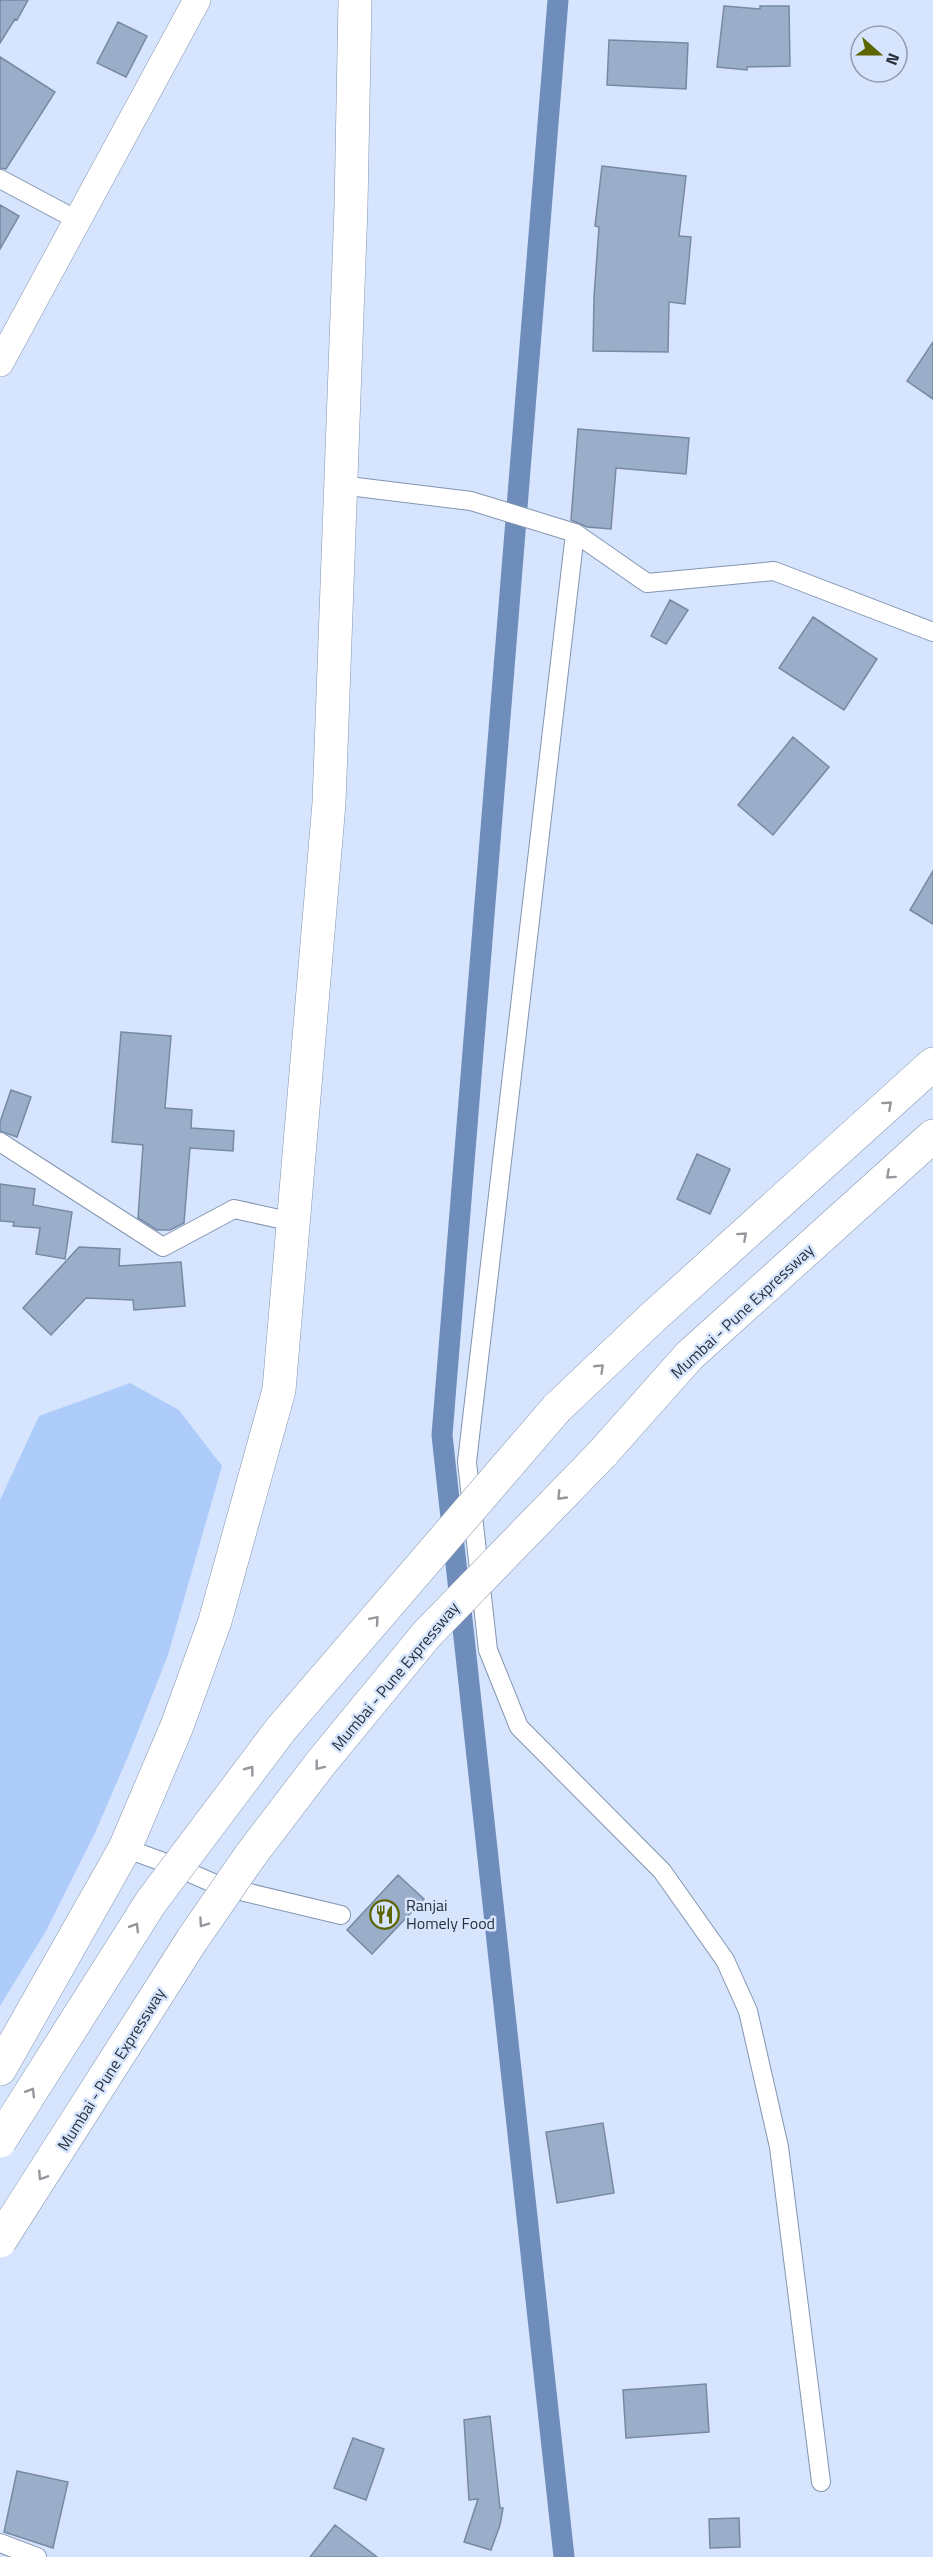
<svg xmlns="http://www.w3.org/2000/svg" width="933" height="2557" font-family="'Titillium Web',sans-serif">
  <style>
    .green { fill: #aeccf9 }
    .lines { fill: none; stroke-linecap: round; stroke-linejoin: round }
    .canal { stroke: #6f8dba; stroke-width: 21 }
    .building { fill: #9aadc9; stroke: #7789a4; stroke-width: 1.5 }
    .street-casing { stroke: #8395b1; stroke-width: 20 }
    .secondary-casing { stroke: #8395b1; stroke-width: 28 }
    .highway-casing { stroke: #8395b1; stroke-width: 34 }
    .street { stroke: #fff; stroke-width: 18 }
    .secondary { stroke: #fff; stroke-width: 27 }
    .highway { stroke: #fff; stroke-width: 33 }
    .highway-bridge-casing { stroke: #8395b1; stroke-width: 34; stroke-linecap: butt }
    .highway-bridge { stroke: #fff; stroke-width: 33 }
    .oneway { stroke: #94989d }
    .labels { text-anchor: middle; stroke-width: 5; stroke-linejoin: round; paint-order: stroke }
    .street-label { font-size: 16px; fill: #28303b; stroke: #d6e5fd }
    .poi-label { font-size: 16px; fill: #28303b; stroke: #d6e5fd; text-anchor: start }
  </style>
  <rect width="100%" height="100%" fill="#d6e5fd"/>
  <!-- green -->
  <path class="green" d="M130 1383 179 1410 222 1466 168 1655 129 1754 95 1833 46 1931 0 2006V1500L39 1416Z"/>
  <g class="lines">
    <!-- canal -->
    <path class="canal" d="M558 0 442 1435 564 2557"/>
  </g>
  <!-- building -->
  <path class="building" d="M0 0H28L17 20 15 19 0 43Z
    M724 6 760 9V6H789L790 66 747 67V70L717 67Z
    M118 22 147 36 126 77 97 63Z
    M609 40 688 43 686 89 607 85Z
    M0 57 55 92 6 169 0 168Z
    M602 166 686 176 679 236 691 237 685 304 669 302 668 352 593 351 594 297 599 227 595 226Z
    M0 205 19 216 0 249Z
    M933 342V399L907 381Z
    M578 429 689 438 686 474 616 468 611 529 587 527 571 520Z
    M670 600 688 610 666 644 651 636Z
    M813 617 877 659 844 710 779 668Z
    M793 737 829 767 773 835 738 805Z
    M933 871V924L910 910Z
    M121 1032 171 1036 165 1108 192 1110 191 1128 234 1131 233 1151 190 1148 184 1223 170 1230H157L138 1218 143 1145 112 1142Z
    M11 1090 31 1097 17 1137 0 1131V1122Z
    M697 1154 730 1169 710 1214 677 1199Z
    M0 1184 35 1189 33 1205 72 1212 65 1259 36 1254 40 1228 13 1226 14 1222 0 1221Z
    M79 1247 120 1249 119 1266 181 1262 185 1306 134 1310 133 1300 86 1298 51 1335 23 1308Z
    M398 1875 424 1899 372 1954 347 1930Z
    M603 2123 614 2193 557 2203 546 2132Z
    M706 2384 709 2432 626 2438 623 2390Z
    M490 2416 500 2508H503L500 2525 491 2550 464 2542 478 2499 469 2500 464 2420Z
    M353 2438 384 2449 366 2500 334 2488Z
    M17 2471 68 2482 53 2548 4 2532Z
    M739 2518 740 2547 710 2548 709 2519Z
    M335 2525 377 2557H310Z"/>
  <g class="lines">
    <defs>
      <path id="street" d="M0 179 77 220
        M340 485 471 501 575 533 647 583 774 571 933 632
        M575 533 467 1462 488 1650 519 1727 662 1871 725 1960 748 2011 779 2147 821 2482
        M0 1142 163 1247 234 1209 293 1222
        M125 1848 174 1866 220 1886 341 1915
        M0 2543 37 2557"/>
      <path id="secondary" d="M0 363 197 0"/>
      <path id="highway" d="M557 1408 652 1318 933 1064
        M602 1454 689 1356 933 1136
        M0 2069 125 1848 177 1726 215 1621 279 1390 329 803 351 206 355 0"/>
    </defs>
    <!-- street casing -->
    <use href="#street" class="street-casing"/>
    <!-- secondary casing -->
    <use href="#secondary" class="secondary-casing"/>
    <!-- highway casing -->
    <use href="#highway" class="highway-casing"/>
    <!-- street -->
    <use href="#street" class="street"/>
    <!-- secondary -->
    <use href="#secondary" class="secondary"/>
    <!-- highway -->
    <use href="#highway" class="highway"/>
    <defs>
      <path id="highway-bridge" d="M0 2141 151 1902 281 1729 557 1408
        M0 2241 192 1940 250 1856 320 1764 427 1634 602 1454"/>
    </defs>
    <!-- highway-bridge casing -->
    <use href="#highway-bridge" class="highway-bridge-casing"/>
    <!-- highway-bridge -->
    <use href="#highway-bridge" class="highway-bridge"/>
  </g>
  <!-- one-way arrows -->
  <defs><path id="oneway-chevron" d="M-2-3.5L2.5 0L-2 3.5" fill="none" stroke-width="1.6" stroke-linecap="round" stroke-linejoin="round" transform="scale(1.5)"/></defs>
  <g class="oneway">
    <use href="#oneway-chevron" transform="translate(888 1105) rotate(-42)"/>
    <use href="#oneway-chevron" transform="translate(890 1175) rotate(138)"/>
    <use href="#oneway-chevron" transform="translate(743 1236) rotate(-42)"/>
    <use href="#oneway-chevron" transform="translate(600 1368) rotate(-44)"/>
    <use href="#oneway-chevron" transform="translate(561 1496) rotate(134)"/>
    <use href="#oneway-chevron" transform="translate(375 1620) rotate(-49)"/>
    <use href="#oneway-chevron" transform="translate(319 1766) rotate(128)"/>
    <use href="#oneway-chevron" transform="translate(250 1770) rotate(-53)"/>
    <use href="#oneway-chevron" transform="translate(203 1923) rotate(125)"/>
    <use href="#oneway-chevron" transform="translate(135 1927) rotate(-58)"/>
    <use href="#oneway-chevron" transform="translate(31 2092) rotate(-58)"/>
    <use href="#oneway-chevron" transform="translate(42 2176) rotate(123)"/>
  </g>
  <!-- icons -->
  <defs>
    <symbol id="restaurant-ring" viewBox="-11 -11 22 22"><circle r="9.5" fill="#d6e5fd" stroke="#5d6502" stroke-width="1.5"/><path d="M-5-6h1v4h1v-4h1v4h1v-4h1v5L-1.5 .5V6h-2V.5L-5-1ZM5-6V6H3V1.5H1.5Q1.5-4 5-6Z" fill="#5d6502"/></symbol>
  </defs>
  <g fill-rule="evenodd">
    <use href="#restaurant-ring" x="368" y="1898" width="33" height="33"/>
  </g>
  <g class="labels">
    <!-- street labels -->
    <g class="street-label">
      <text transform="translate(742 1311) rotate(-43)" y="6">Mumbai - Pune Expressway</text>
      <text transform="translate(395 1676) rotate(-50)" y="6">Mumbai - Pune Expressway</text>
      <text transform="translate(111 2069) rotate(-58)" y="6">Mumbai - Pune Expressway</text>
    </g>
    <!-- poi labels -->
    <g class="poi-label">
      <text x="406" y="1911">Ranjai<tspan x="406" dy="18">Homely Food</tspan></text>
    </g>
  </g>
  <!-- north arrow -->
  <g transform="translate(879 54) rotate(111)"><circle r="28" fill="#d6e5fd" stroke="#909daf" stroke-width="1.5"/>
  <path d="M0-4.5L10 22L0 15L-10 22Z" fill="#5d6502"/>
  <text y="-9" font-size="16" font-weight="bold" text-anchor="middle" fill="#28303b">N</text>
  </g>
</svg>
